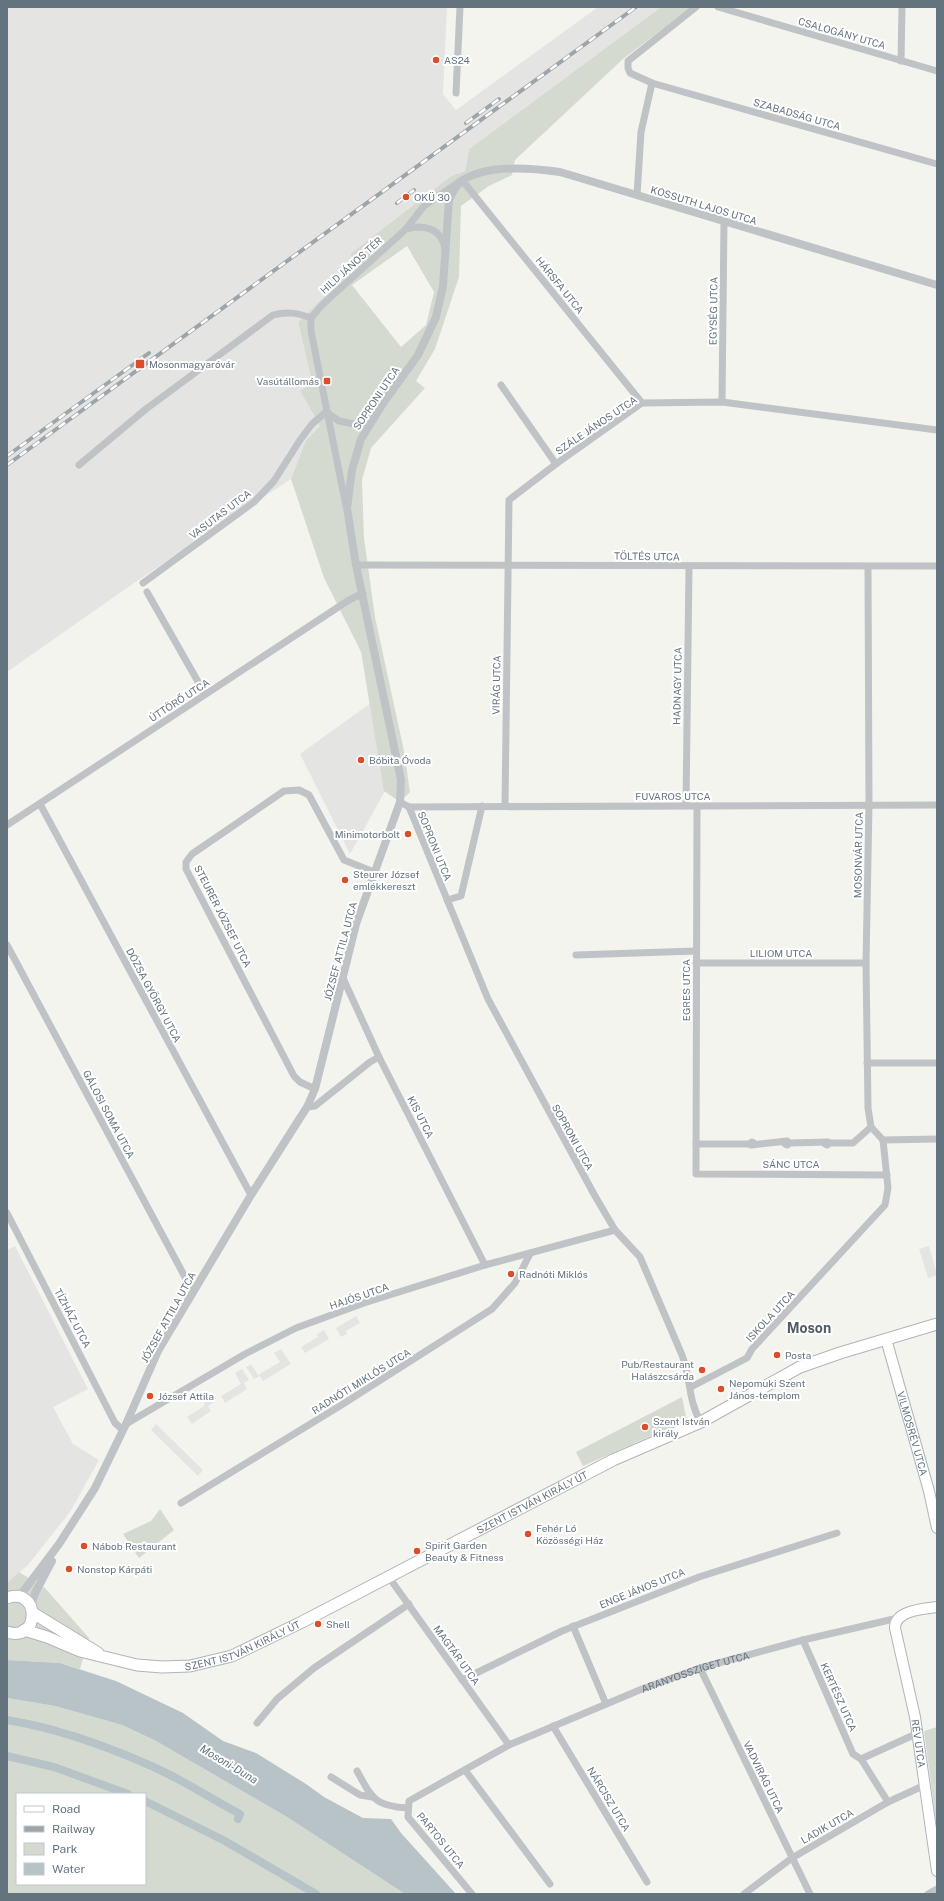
<svg xmlns="http://www.w3.org/2000/svg" width="944" height="1901" font-family="'Public Sans',sans-serif">
  <style>
    .built { fill: #e4e5e3 }
    .green { fill: #d5dad1; fill-rule: evenodd }
    .water { fill: #b7c3c7 }
    .lines { fill: none; stroke-linecap: round; stroke-linejoin: round }
    .canal { stroke: #b7c3c7; stroke-width: 8 }
    .secondary-casing { stroke: #afb5b8; stroke-width: 12 }
    .primary-casing { stroke: #b0b5b8; stroke-width: 13 }
    .minor { stroke: #bfc3c6; stroke-width: 7 }
    .tertiary { stroke: #bfc3c6; stroke-width: 8 }
    .secondary { stroke: #fff; stroke-width: 10 }
    .primary { stroke: #fff; stroke-width: 11 }
    .rail-casing { stroke: #9ea5a9; stroke-width: 4 }
    .rail { stroke: #fff; stroke-width: 2.5; stroke-dasharray: 8; stroke-linecap: butt }
    .poi-dot { fill: #da4e29; stroke: #fff; stroke-width: 1.5 }
    .labels { text-anchor: middle; stroke-width: 4; stroke-linejoin: round; paint-order: stroke }
    .street-label { font-size: 10px; fill: #64747f; stroke: #fff }
    .poi-label { font-size: 10px; fill: #64747f; stroke: #fff; text-anchor: start }
    .water-label { font-size: 11px; font-style: italic; fill: #5f767d; stroke: #fff }
    .district-label { font-size: 14px; font-weight: bold; fill: #515d65; stroke: #fff }
  </style>
  <rect width="100%" height="100%" fill="#f4f4ef"/>
  <!-- built -->
  <path class="built" d="M7 7H447L443 94 456 110 598 7H661L469 149 465 171 451 176 350 254 357 265 298 322 312 382 300 391 320 426 306 440 291 479 134 583 7 672Z
    M372 702 390 782 350 854 300 754Z
    M15 1246 88 1389 53 1407 73 1444 99 1460 70 1512 28 1565 7 1583V1250Z
    M929 1246 937 1275 928 1278 919 1249Z
    M356 1316 360 1323 346 1331 347 1334 341 1337 336 1328Z
    M324 1330 329 1339 305 1353 301 1347 318 1337 317 1334Z
    M281 1349 291 1364 263 1381 260 1376 254 1379 246 1367 251 1364 258 1375 280 1362 274 1353Z
    M242 1369 249 1380 244 1383 247 1389 225 1403 221 1396 241 1384 235 1373Z
    M206 1391 214 1402 208 1406 211 1411 192 1424 187 1417 204 1406 205 1404 199 1396Z
    M156 1424 203 1470 198 1476 151 1430Z"/>
  <!-- green -->
  <path class="green" d="M661 7H692L623 59 515 160 512 175 489 186 461 206 459 277 435 349 416 381 425 388 371 448 362 480 364 538 375 617 404 751 410 792 400 802 384 791 361 652 324 578 291 479 306 440 320 426 300 391 312 382 298 322 357 265 350 254 451 176 465 171 469 149ZM407 246 434 292 426 325 401 347 352 285Z
    M682 1397 687 1422 660 1432 583 1466 576 1452Z
    M160 1509 174 1530 139 1558 123 1534 151 1521Z
    M19 1572 45 1588 89 1638 80 1669 60 1663 7 1660V1583Z
    M7 1698 55 1706 122 1725 156 1741 287 1817 405 1894H7ZM17 1794H145V1884H17Z
    M937 1727V1829L924 1731Z"/>
  <!-- water -->
  <path class="water" d="M7 1660 60 1663 116 1681 183 1713 223 1741 256 1753 306 1784 324 1797 363 1818 391 1819 401 1833 456 1894H405L287 1817 156 1741 122 1725 55 1706 7 1698Z"/>
  <g class="lines">
    <!-- canal -->
    <path class="canal" d="M7 1720C56 1728 104 1745 149 1765 180 1778 210 1798 240 1814L238 1819
      M7 1756 54 1767 128 1794
      M145 1801 225 1841 316 1894"/>
    <defs>
      <g id="secondary">
        <path id="s2" d="M886 1339 929 1491 937 1528"/>
        <path id="s3" d="M937 1607C924 1609 895 1610 895 1628L915 1717 937 1871"/>
      </g>
      <g id="primary">
        <path d="M7 1598C40 1586 41 1643 7 1632"/>
        <path d="M33 1613 98 1653"/>
        <path id="s4" d="M24 1630 47 1637 80 1651 137 1665 162 1667 190 1666 232 1656 302 1622 613 1460 701 1422 800 1367 840 1353 937 1324"/>
      </g>
    </defs>
    <!-- secondary casing -->
    <use href="#secondary" class="secondary-casing"/>
    <!-- primary casing -->
    <use href="#primary" class="primary-casing"/>
    <!-- minor -->
    <g class="minor">
      <path d="M696 7 628 61V68L630 73 652 83 937 164"/>
      <path d="M718 7 937 71"/>
      <path d="M901 61 902 7"/>
      <path d="M456 93 460 7"/>
      <path d="M637 195 641 132 652 83"/>
      <path d="M406 229C423 224 442 228 445 249"/>
      <path d="M311 318 322 305 406 229 424 206 462 180 642 403"/>
      <path d="M311 318V331L346 506"/>
      <path d="M501 385 556 464"/>
      <path d="M722 402 724 221"/>
      <path d="M326 412 339 421 368 427"/>
      <path d="M79 465 146 409 273 315C287 311 298 313 311 318"/>
      <path d="M356 565 937 566"/>
      <path d="M868 567 869 805 866 963 868 1108 871 1127 883 1140"/>
      <path d="M143 583 254 502 274 481 300 440 312 424 326 412"/>
      <path d="M147 592 205 694"/>
      <path d="M400 802 409 807 488 999 595 1196 615 1230 640 1257 682 1355C691 1378 688 1402 701 1422"/>
      <path d="M40 804 251 1195"/>
      <path d="M686 805 689 567"/>
      <path d="M505 806 509 500 556 464 642 403 722 402 937 430"/>
      <path d="M697 806 696 1174 887 1175"/>
      <path d="M409 807 937 805"/>
      <path d="M7 825 349 600 363 593"/>
      <path d="M447 900 461 896 482 806"/>
      <path d="M7 945 193 1292"/>
      <path d="M576 955 696 951"/>
      <path d="M696 963H866"/>
      <path d="M342 976 379 1057 485 1265"/>
      <path d="M867 1063H937"/>
      <path d="M315 1089 300 1082 294 1076 186 869V862L192 854 284 791 299 790 309 795 344 860 374 872"/>
      <path d="M307 1107 315 1106 370 1062 379 1057"/>
      <path d="M883 1140 937 1139"/>
      <path d="M784 1143 787 1145 790 1143 828 1142"/>
      <path d="M824 1143 827 1145 830 1143H853L871 1127"/>
      <path d="M696 1144H749L752 1142 755 1144"/>
      <path d="M751 1145 787 1141"/>
      <path d="M7 1213 115 1423 123 1430"/>
      <path d="M691 1387 747 1358 752 1349 885 1205 888 1188 883 1140"/>
      <path d="M126 1424 245 1354 296 1328 364 1303 485 1265 615 1230"/>
      <path d="M181 1503 343 1404 492 1309 515 1283 530 1254"/>
      <path d="M388 1576 509 1745"/>
      <path d="M573 1626 606 1704"/>
      <path d="M803 1640 853 1754 861 1759 888 1802"/>
      <path d="M700 1668 810 1894"/>
      <path d="M462 1680 562 1631 699 1577 837 1533"/>
      <path d="M257 1723 277 1699 314 1668 409 1604"/>
      <path d="M553 1726 647 1882"/>
      <path d="M861 1759 918 1733"/>
      <path d="M465 1770 550 1884"/>
      <path d="M357 1771C372 1798 374 1806 408 1808"/>
      <path d="M331 1777 360 1795 372 1797"/>
      <path id="s1" d="M472 1894 408 1817 409 1801 509 1745 642 1689 700 1668 803 1640 898 1618"/>
      <path d="M744 1894 792 1858 888 1802 925 1785"/>
      <path d="M928 1894 937 1889"/>
    </g>
    <!-- tertiary -->
    <path class="tertiary" d="M19 1597 59 1544 95 1488 126 1424 158 1351 251 1195 307 1107 315 1089 356 924 400 802 401 780 356 565 347 508 352 470 361 439 384 402 418 355 436 317 443 286 449 200C452 193 456 185 463 180 488 164 532 168 560 172L937 285
      M31 1606 35 1593 52 1561"/>
    <!-- secondary -->
    <use href="#secondary" class="secondary"/>
    <!-- primary -->
    <use href="#primary" class="primary"/>
    <defs>
      <path id="rail" d="M466 123 499 99
        M397 203 414 190
        M7 456 149 353
        M7 465 636 7"/>
    </defs>
    <!-- rail casing -->
    <use href="#rail" class="rail-casing"/>
    <!-- rail -->
    <use href="#rail" class="rail"/>
  </g>
  <!-- markers -->
  <g class="poi-dot">
    <circle cx="436" cy="60" r="4"/>
    <circle cx="406" cy="197" r="4"/>
    <rect x="135" y="359" width="10" height="10" rx="2"/>
    <rect x="323" y="377" width="8" height="8" rx="2"/>
    <circle cx="361" cy="760" r="4"/>
    <circle cx="408" cy="834" r="4"/>
    <circle cx="345" cy="880" r="4"/>
    <circle cx="511" cy="1274" r="4"/>
    <circle cx="777" cy="1355" r="4"/>
    <circle cx="702" cy="1370" r="4"/>
    <circle cx="721" cy="1389" r="4"/>
    <circle cx="150" cy="1396" r="4"/>
    <circle cx="645" cy="1427" r="4"/>
    <circle cx="528" cy="1534" r="4"/>
    <circle cx="84" cy="1546" r="4"/>
    <circle cx="417" cy="1551" r="4"/>
    <circle cx="69" cy="1569" r="4"/>
    <circle cx="318" cy="1624" r="4"/>
  </g>
  <g class="labels">
    <!-- street labels -->
    <g class="street-label">
      <text transform="translate(842 33) rotate(16)" y="4">CSALOGÁNY UTCA</text>
      <text transform="translate(797 114) rotate(16)" y="4">SZABADSÁG UTCA</text>
      <text transform="translate(704 205) rotate(17)" y="4">KOSSUTH LAJOS UTCA</text>
      <text transform="translate(351 265) rotate(-42)" y="4">HILD JÁNOS TÉR</text>
      <text transform="translate(560 285) rotate(51)" y="4">HÁRSFA UTCA</text>
      <text transform="translate(713 311) rotate(-89)" y="4">EGYSÉG UTCA</text>
      <text transform="translate(376 398) rotate(-56)" y="4">SOPRONI UTCA</text>
      <text transform="translate(596 425) rotate(-34)" y="4">SZÁLE JÁNOS UTCA</text>
      <text transform="translate(220 514) rotate(-37)" y="4">VASUTAS UTCA</text>
      <text transform="translate(647 556) rotate(1)" y="4">TÖLTÉS UTCA</text>
      <text transform="translate(496 685) rotate(-89)" y="4">VIRÁG UTCA</text>
      <text transform="translate(677 686) rotate(-89)" y="4">HADNAGY UTCA</text>
      <text transform="translate(179 700) rotate(-33)" y="4">ÚTTÖRŐ UTCA</text>
      <text x="673" y="800">FUVAROS UTCA</text>
      <text transform="translate(435 846) rotate(68)" y="4">SOPRONI UTCA</text>
      <text transform="translate(858 855) rotate(-89)" y="4">MOSONVÁR UTCA</text>
      <text transform="translate(223 916) rotate(63)" y="4">STEURER JÓZSEF UTCA</text>
      <text transform="translate(340 951) rotate(-75)" y="4">JÓZSEF ATTILA UTCA</text>
      <text x="781" y="957">LILIOM UTCA</text>
      <text transform="translate(686 990) rotate(-90)" y="4">EGRES UTCA</text>
      <text transform="translate(154 995) rotate(62)" y="4">DÓZSA GYÖRGY UTCA</text>
      <text transform="translate(109 1114) rotate(62)" y="4">GÁLOSI SOMA UTCA</text>
      <text transform="translate(421 1117) rotate(63)" y="4">KIS UTCA</text>
      <text transform="translate(573 1137) rotate(61)" y="4">SOPRONI UTCA</text>
      <text x="791" y="1168">SÁNC UTCA</text>
      <text transform="translate(359 1296) rotate(-19)" y="4">HAJÓS UTCA</text>
      <text transform="translate(770 1316) rotate(-47)" y="4">ISKOLA UTCA</text>
      <text transform="translate(168 1317) rotate(-61)" y="4">JÓZSEF ATTILA UTCA</text>
      <text transform="translate(73 1318) rotate(62)" y="4">TÍZHÁZ UTCA</text>
      <text transform="translate(361 1381) rotate(-32)" y="4">RADNÓTI MIKLÓS UTCA</text>
      <text dy="4" stroke="none"><textPath href="#s2" startOffset="98">VILMOSRÉV UTCA</textPath></text>
      <text dy="4" stroke="none"><textPath href="#s4" startOffset="552">SZENT ISTVÁN KIRÁLY ÚT</textPath></text>
      <text transform="translate(642 1588) rotate(-22)" y="4">ENGE JÁNOS UTCA</text>
      <text dy="4" stroke="none"><textPath href="#s4" startOffset="228">SZENT ISTVÁN KIRÁLY ÚT</textPath></text>
      <text transform="translate(457 1655) rotate(54)" y="4">MAGTÁR UTCA</text>
      <text dy="4" stroke="none"><textPath href="#s1" startOffset="431">ARANYOSSZIGET UTCA</textPath></text>
      <text transform="translate(839 1697) rotate(66)" y="4">KERTÉSZ UTCA</text>
      <text dy="4" stroke="none"><textPath href="#s3" startOffset="169">RÉV UTCA</textPath></text>
      <text transform="translate(764 1777) rotate(64)" y="4">VADVIRÁG UTCA</text>
      <text transform="translate(609 1799) rotate(59)" y="4">NÁRCISZ UTCA</text>
      <text transform="translate(827 1826) rotate(-30)" y="4">LADIK UTCA</text>
      <text transform="translate(441 1840) rotate(51)" y="4">PARTOS UTCA</text>
    </g>
    <!-- poi labels -->
    <g class="poi-label">
      <text x="444" y="64">AS24</text>
      <text x="414" y="201">OKÜ 30</text>
      <text x="149" y="368">Mosonmagyaróvár</text>
      <text x="319" y="385" text-anchor="end">Vasútállomás</text>
      <text x="369" y="764">Bóbita Óvoda</text>
      <text x="400" y="838" text-anchor="end">Minimotorbolt</text>
      <text x="353" y="878">Steurer József<tspan x="353" dy="12">emlékkereszt</tspan></text>
      <text x="519" y="1278">Radnóti Miklós</text>
      <text x="785" y="1359">Posta</text>
      <text x="694" y="1368" text-anchor="end">Pub/Restaurant<tspan x="694" dy="12">Halászcsárda</tspan></text>
      <text x="729" y="1387">Nepomuki Szent<tspan x="729" dy="12">János-templom</tspan></text>
      <text x="158" y="1400">József Attila</text>
      <text x="653" y="1425">Szent István<tspan x="653" dy="12">király</tspan></text>
      <text x="536" y="1532">Fehér Ló<tspan x="536" dy="12">Közösségi Ház</tspan></text>
      <text x="425" y="1549">Spirit Garden<tspan x="425" dy="12">Beauty &amp; Fitness</tspan></text>
      <text x="92" y="1550">Nábob Restaurant</text>
      <text x="77" y="1573">Nonstop Kárpáti</text>
      <text x="326" y="1628">Shell</text>
    </g>
    <!-- water labels -->
    <g class="water-label">
      <text transform="translate(229 1764) rotate(31)" y="4">Mosoni-Duna</text>
    </g>
    <!-- district labels -->
    <g class="district-label">
      <text x="809" y="1333">Moson</text>
    </g>
  </g>
  <!-- border -->
  <rect width="944" height="1901" fill="none" stroke="#64747f" stroke-width="16"/>
  <!-- legend -->
  <rect x="16" y="1793" width="130" height="92" fill="#ffffff" stroke="#c1c7cc"/>
  <rect x="24" y="1806" width="20" height="6" fill="#ffffff" stroke="#c1c7cc"/>
  <text x="52" y="1813" font-size="12" fill="#64747f">Road</text>
  <rect x="24" y="1826" width="20" height="6" fill="#9ea5a9" stroke="#c1c7cc"/>
  <text x="52" y="1833" font-size="12" fill="#64747f">Railway</text>
  <rect x="24" y="1843" width="20" height="12" fill="#d5dad1" stroke="#c1c7cc"/>
  <text x="52" y="1853" font-size="12" fill="#64747f">Park</text>
  <rect x="24" y="1863" width="20" height="12" fill="#b7c3c7" stroke="#c1c7cc"/>
  <text x="52" y="1873" font-size="12" fill="#64747f">Water</text>
</svg>
